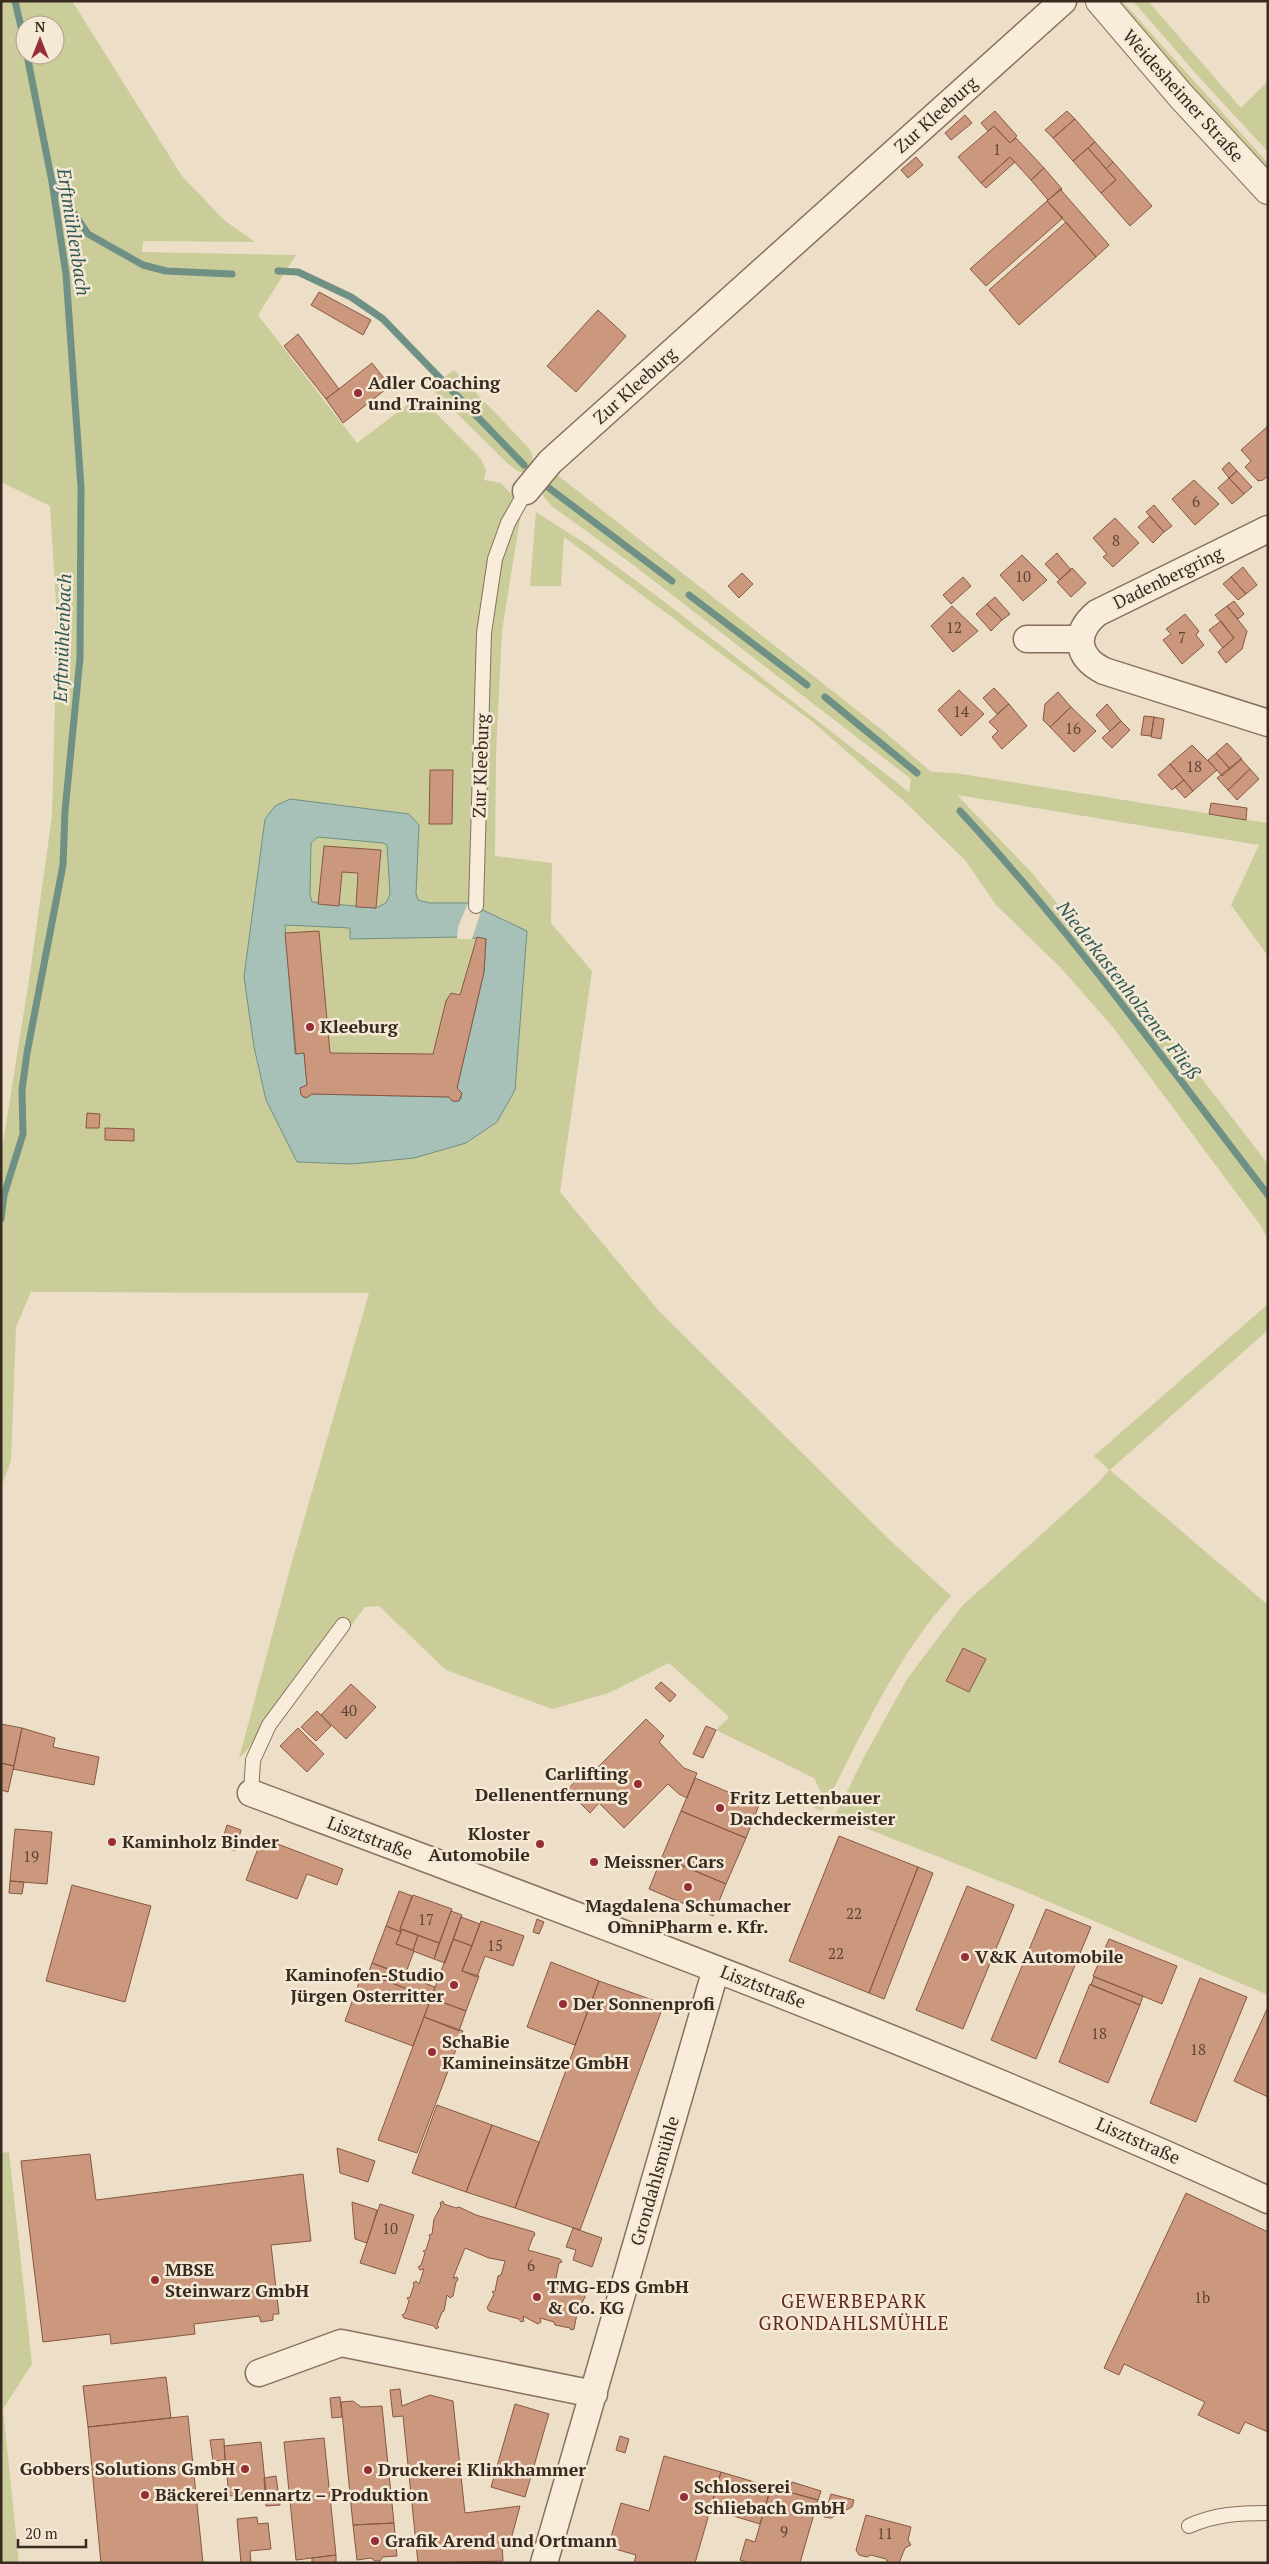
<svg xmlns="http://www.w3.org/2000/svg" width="1269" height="2564" font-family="'PT Serif',serif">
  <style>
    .green { fill: #cacc9a; fill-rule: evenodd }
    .water { fill: #a8c1b8; stroke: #6e9085; fill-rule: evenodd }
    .pier { fill: #eddfc7 }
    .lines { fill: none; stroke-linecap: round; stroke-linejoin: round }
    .stream { stroke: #6e9085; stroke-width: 7 }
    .building { fill: #cb977d; stroke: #875843 }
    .service-casing { stroke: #89705c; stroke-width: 16 }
    .minor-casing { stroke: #89705c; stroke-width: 29 }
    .tertiary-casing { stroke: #89705c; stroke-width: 30 }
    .service { stroke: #f8edda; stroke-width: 14 }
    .minor { stroke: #f8edda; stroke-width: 26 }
    .tertiary { stroke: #f8edda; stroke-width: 28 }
    .poi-dot { fill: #962e37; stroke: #f5e9d6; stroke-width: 2 }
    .labels { text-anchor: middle; stroke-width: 5; stroke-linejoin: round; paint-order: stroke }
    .number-label { font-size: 15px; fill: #5e4537 }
    .street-label { font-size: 18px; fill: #392a20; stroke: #f5e9d6 }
    .poi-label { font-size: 18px; font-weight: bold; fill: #392a20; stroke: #f5e9d6; text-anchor: start }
    .water-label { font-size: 19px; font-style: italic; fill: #2f5953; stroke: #f5e9d6 }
    .neighbourhood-label { font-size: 19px; letter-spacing: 1px; fill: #652920; stroke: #f5e9d6 }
  </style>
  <rect width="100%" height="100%" fill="#eddfc7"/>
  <!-- green -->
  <path class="green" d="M1 1H72L182 176 224 220 255 242 143 241 142 252 296 255 258 315 357 443 419 396 481 459 486 470 484 480 501 483 514 497C498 537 485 575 480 618L483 878C485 826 487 774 488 721 490 657 484 568 521 513L502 631 496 754 495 856 552 863 551 923 592 971 560 1192 659 1311 895 1545 951 1596C895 1658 861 1737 822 1811L814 1808 822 1794 814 1778 716 1730 729 1717 669 1663 609 1693 552 1709 446 1670 379 1606 365 1607 350 1627 343 1619C317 1647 294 1676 273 1708 262 1725 255 1745 239 1758L291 1565 369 1293 31 1292 16 1327 11 1461 1 1487V1155L29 980 52 816 57 619 50 506 1 482ZM25 25H55V55H25Z
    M1114 1H1122L1268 163V174Z
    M1133 1H1148L1241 108 1268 81V152L1198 76Z
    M454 370 525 444 531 451 534 467 527 472H519L507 463 430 387Z
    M551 470 886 733 931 772 955 773 1268 823V956L1231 905 1259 845 957 795 1031 872 1175 1044 1268 1164V1240L1261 1226 1112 1026 1060 967 996 905 965 860 907 804 814 723 564 537 561 586H530L536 512 589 546 666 603 909 792 911 779 636 567 553 507 544 497 541 488Z
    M1268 1304V1330L1110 1470 1268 1605V1995L1007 1884 835 1816 864 1757 907 1679 962 1606 1097 1484 1109 1470 1094 1456Z
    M9 2152 32 2364 3 2409 19 2563H1V2153Z"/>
  <!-- water -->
  <path class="water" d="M290 799 409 814 419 825 416 893 418 900 430 903H468L527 931 515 1090 497 1122 466 1143 414 1158 352 1164 297 1162 266 1100 254 1047 244 977 265 819 275 806ZM318 837 383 843 387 845 390 894 386 903 376 908 312 902 310 895 311 843ZM285 925 350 928V939L460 937 486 939 484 972 457 1088 462 1093 461 1099 455 1102 449 1097 312 1094 308 1097H303L300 1088 307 1085 304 1053 295 1054Z"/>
  <!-- pier -->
  <path class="pier" d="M468 903 482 908 472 939H457L458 927Z"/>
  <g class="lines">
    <!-- stream -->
    <path class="stream" d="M15 1 25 44
      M53 183 88 234 143 265 166 271 232 274
      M278 271 298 272 351 297 383 319 524 465
      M545 485 672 581
      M689 595 807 685
      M825 697 917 773
      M960 811C1071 931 1168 1065 1268 1195
      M1 1219 4 1195 23 1134 22 1090 27 1053 63 865 65 811 80 658 81 487 66 274 52 182 27 55"/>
  </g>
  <!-- building -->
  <path class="building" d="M995 111 1017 136 1010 143 994 126 988 131 981 123Z
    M1067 111 1075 119 1053 138 1045 130Z
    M965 115 972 123 951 140 945 133Z
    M1075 119 1095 142 1073 161 1053 138Z
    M994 126 1010 143 1016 138 1044 168 1031 180 1010 157 981 183 958 157Z
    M1095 142 1113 162 1106 169 1088 148Z
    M1088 148 1116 180 1101 193 1073 161Z
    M916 157 923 165 908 178 901 170Z
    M1010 157 1015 162 986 188 981 183Z
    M1113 162 1152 206 1130 226 1101 193 1116 180 1106 169Z
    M1044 168 1062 189 1048 200 1031 180Z
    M1060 189 1109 245 1096 257 1047 201Z
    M1047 201 1063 218 986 286 970 269Z
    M1066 222 1096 257 1019 325 989 290Z
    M319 292 371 320 363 335 311 305Z
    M598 310 626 336 576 392 547 366Z
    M298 334 339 389 326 399 284 346Z
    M372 363 390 386 343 423 326 399Z
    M1268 426V476L1263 480 1258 481 1245 467 1251 461 1241 450Z
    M1229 462 1237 471 1229 478 1222 469Z
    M1237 471 1252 487 1244 494 1229 478Z
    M1229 478 1244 494 1232 504 1218 488Z
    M1194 480 1219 504 1195 525 1172 499Z
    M1154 505 1172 526 1164 532 1146 512Z
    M1150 516 1164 532 1153 543 1138 527Z
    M1115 518 1139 543 1113 567 1103 557 1107 554 1093 538Z
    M1057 553 1071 570 1060 580 1045 564Z
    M1022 555 1047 580 1023 601 1000 575Z
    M1243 567 1257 585 1246 594 1231 577Z
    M1072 568 1086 583 1071 597 1057 582Z
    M742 573 753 584 739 598 728 586Z
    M963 577 971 586 951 604 943 595Z
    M1231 577 1246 594 1238 600 1223 584Z
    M995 597 1010 614 1002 620 987 604Z
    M1234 601 1244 614 1238 619 1227 606Z
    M987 604 1002 620 991 631 976 614Z
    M952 606 978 631 953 652 931 626Z
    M1227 606 1247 631 1242 649 1226 663 1218 652 1234 638 1215 615Z
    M1185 614 1199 631 1196 635 1204 645 1182 664 1163 640 1171 634 1166 629Z
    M1221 621 1234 638 1223 648 1209 630Z
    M994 688 1009 704 997 714 983 698Z
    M959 690 984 714 961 736 938 710Z
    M1058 692 1071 707 1050 727 1043 720 1045 704Z
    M1009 704 1027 726 1002 749 992 737 998 731 989 722Z
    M1107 704 1121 721 1110 731 1096 715Z
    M1071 707 1096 731 1074 752 1050 727Z
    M1144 716 1154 717 1151 736 1141 735Z
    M1154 717 1164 719 1161 739 1151 737Z
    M1121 721 1130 730 1112 748 1102 738Z
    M1227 743 1242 759 1230 769 1216 753Z
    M1192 745 1217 770 1193 791 1170 764Z
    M1216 753 1230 769 1222 776 1208 760Z
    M1241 759 1250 769 1228 790 1217 778Z
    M1170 764 1184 780 1172 790 1158 775Z
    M1250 769 1259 779 1237 800 1228 790Z
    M430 770H453L452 824H429Z
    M1184 780 1193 791 1185 798 1175 787Z
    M1211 803 1247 808 1246 820 1209 814Z
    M324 846 381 850 376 908 356 907 358 873 342 872 339 906 318 904Z
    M319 931 330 1053 433 1054 446 1001 451 993 460 995 477 937 486 939 484 972 457 1088 462 1093 459 1101H452L449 1097 312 1094 306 1098 301 1095 300 1088 307 1085 304 1053 296 1054 285 933Z
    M87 1113 100 1114 99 1128H86Z
    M105 1128 134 1129V1141L105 1140Z
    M963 1648 986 1659 969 1692 946 1681Z
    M661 1682 676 1695 670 1702 655 1688Z
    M351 1684 376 1707 346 1739 321 1715Z
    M317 1711 331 1726 316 1741 301 1727Z
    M646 1719 664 1736 659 1742 684 1768 697 1773 687 1798 679 1794 668 1784 624 1828 599 1803 590 1813 567 1790 588 1768 593 1772Z
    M1 1724 22 1728 14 1766 1 1763Z
    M706 1726 716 1730 703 1758 693 1754Z
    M22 1728 55 1738 53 1747 99 1757 94 1785 13 1769Z
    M298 1728 324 1754 307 1772 280 1746Z
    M1 1763 14 1766 8 1792 1 1790Z
    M695 1778 759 1805 746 1838 681 1811Z
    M681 1811 746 1838 726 1884 662 1857Z
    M227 1825 241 1830 235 1851 221 1845Z
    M15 1829 52 1832 47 1884 10 1881Z
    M839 1836 918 1867 869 1993 789 1961Z
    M262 1838 343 1869 337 1885 307 1874 297 1899 246 1880Z
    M662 1857 726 1884 713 1916 649 1889Z
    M918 1867 933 1873 884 1999 869 1993Z
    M10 1881 24 1882 22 1894 9 1893Z
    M72 1885 151 1906 125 2002 46 1981Z
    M967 1886 1014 1905 963 2029 916 2010Z
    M399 1891 412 1896 400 1929 401 1932 386 1926Z
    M413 1895 452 1909 439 1943 400 1929Z
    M1046 1909 1091 1927 1036 2059 991 2040Z
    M451 1911 462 1915 445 1963 434 1959Z
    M461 1917 480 1924 472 1946 453 1939Z
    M537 1919 544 1922 539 1934 533 1932Z
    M481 1921 524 1936 513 1966 485 1956 477 1977 462 1971Z
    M386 1926 401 1932 396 1944 414 1951 405 1975 372 1963Z
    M402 1929 418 1935 413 1950 396 1944Z
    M418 1935 439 1943 434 1959 413 1951Z
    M453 1939 472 1946 462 1971 479 1976 466 2011 431 1998Z
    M1109 1939 1177 1966 1162 2004 1093 1976Z
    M551 1962 599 1981 575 2045 527 2027Z
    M372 1963 435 1987 431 1998 368 1974Z
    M363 1972 431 1998 413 2046 345 2021Z
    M1094 1977 1143 1996 1140 2005 1091 1985Z
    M1200 1978 1247 1997 1196 2122 1150 2103Z
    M599 1981 664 2004 580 2230 515 2208Z
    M1090 1984 1140 2005 1108 2083 1059 2062Z
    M431 1998 466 2011 459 2031 424 2017Z
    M1268 2007V2097L1234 2081Z
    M424 2017 463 2031 417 2153 378 2140Z
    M437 2105 492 2125 466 2192 412 2173Z
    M492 2125 539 2142 515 2208 466 2192Z
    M337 2148 375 2161 368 2182 340 2173Z
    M90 2154 96 2200 303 2174 311 2241 271 2245 279 2314H273V2320L261 2322 259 2316 194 2324 195 2334 111 2344 110 2334 43 2342 21 2161Z
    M1186 2193 1268 2232V2432L1245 2422 1239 2434 1198 2415 1205 2402 1124 2364 1119 2375 1104 2368Z
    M443 2201 444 2204 456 2208 459 2207 476 2215 534 2232 535 2235 533 2237 528 2250 560 2259 562 2262 559 2263 556 2278 552 2285 584 2294 585 2297 578 2310 580 2313 577 2314 574 2329 571 2330 570 2328 555 2325 554 2322 540 2318 541 2322 538 2324 523 2316 524 2321 521 2322 519 2319 489 2311 487 2308 494 2294 492 2292 495 2291 498 2276 501 2275 505 2261 489 2258 465 2248 453 2278 457 2277 458 2280 456 2282 453 2296 450 2298 447 2295 444 2311 442 2312 437 2325 439 2327 436 2329 434 2326 404 2318 402 2315 405 2313 409 2301 407 2298 410 2297 414 2285 413 2283 416 2281 419 2284 424 2269 420 2270 418 2267 421 2265 425 2253 423 2251 426 2250 430 2237 429 2235 432 2234 434 2219 441 2206 440 2203Z
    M352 2202 377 2210 367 2243 355 2239Z
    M380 2204 414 2215 395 2274 360 2263Z
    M573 2228 602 2238 592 2267 573 2260 576 2250 566 2247Z
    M166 2377 171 2418 88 2427 83 2386Z
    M400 2389 402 2406 430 2395 453 2401 465 2513 520 2506 510 2543H502L503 2561 418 2563 403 2416 393 2417 390 2390Z
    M340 2397 342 2417 332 2418 330 2398Z
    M353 2401 361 2407 382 2406 394 2523 353 2525 341 2402Z
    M515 2404 549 2414 525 2497 491 2487Z
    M188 2416 203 2563H101L88 2427Z
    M620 2436 629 2439 625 2453 616 2450Z
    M324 2438 336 2555 296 2560 284 2442Z
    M224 2439 225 2460 213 2461 210 2440Z
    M261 2442 266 2492 229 2496 224 2446Z
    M664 2456 721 2472 695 2563H634L636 2555 608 2547 621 2503 649 2511Z
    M721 2472 771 2487 760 2524 710 2509Z
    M276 2476 280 2505 266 2506 264 2478Z
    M792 2482 821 2491 818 2500 789 2492Z
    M771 2487 818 2500 800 2563H749L740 2560 746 2539 755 2542Z
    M831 2494 854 2500 852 2507 831 2518 824 2517Z
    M866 2515 911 2527 908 2540 911 2545 905 2548 899 2563H888L886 2559 871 2555 867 2557 859 2555 856 2550Z
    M257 2517 258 2524 268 2523 271 2549 250 2551 251 2563H241L237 2519Z
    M394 2523 397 2556 383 2557 380 2561H375L371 2558 357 2560 353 2525Z
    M336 2555V2563H312V2558Z"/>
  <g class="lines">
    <defs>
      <path id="service" d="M476 906 484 633 495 559 508 523 526 491
        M251 1793 253 1760 269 1725 343 1625
        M1189 2526C1215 2514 1240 2513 1268 2513"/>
      <path id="minor" d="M526 491 550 462 1063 1
        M1268 529 1097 613C1073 633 1076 657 1104 671L1268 723
        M1027 639H1081
        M251 1793C593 1921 936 2048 1268 2200
        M259 2373 341 2343 594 2394
        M544 2563 716 1969"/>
      <path id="tertiary" d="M1100 1 1181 96 1268 190"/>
    </defs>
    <!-- service casing -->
    <use href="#service" class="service-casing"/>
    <!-- minor casing -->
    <use href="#minor" class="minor-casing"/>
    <!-- tertiary casing -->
    <use href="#tertiary" class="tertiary-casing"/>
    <!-- service -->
    <use href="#service" class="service"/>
    <!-- minor -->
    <use href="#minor" class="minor"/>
    <!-- tertiary -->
    <use href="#tertiary" class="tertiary"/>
  </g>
  <!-- markers -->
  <g class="poi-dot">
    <circle cx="358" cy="393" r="5"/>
    <circle cx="310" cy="1027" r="5"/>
    <circle cx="638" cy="1784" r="5"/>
    <circle cx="720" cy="1808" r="5"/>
    <circle cx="112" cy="1842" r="5"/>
    <circle cx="540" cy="1844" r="5"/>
    <circle cx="594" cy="1862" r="5"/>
    <circle cx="688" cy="1887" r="5"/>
    <circle cx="965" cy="1957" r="5"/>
    <circle cx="454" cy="1985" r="5"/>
    <circle cx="563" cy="2004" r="5"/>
    <circle cx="432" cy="2052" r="5"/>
    <circle cx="155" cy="2280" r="5"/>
    <circle cx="537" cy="2297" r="5"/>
    <circle cx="245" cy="2469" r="5"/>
    <circle cx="368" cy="2470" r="5"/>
    <circle cx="145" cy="2495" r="5"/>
    <circle cx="684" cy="2497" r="5"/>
    <circle cx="375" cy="2541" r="5"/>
  </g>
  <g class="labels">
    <!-- number labels -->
    <g class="number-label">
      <text x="997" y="155">1</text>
      <text x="1196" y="507">6</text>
      <text x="1116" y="546">8</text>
      <text x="1023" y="582">10</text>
      <text x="954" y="633">12</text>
      <text x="1182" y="643">7</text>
      <text x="961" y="717">14</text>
      <text x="1073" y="734">16</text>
      <text x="1194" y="772">18</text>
      <text x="349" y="1716">40</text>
      <text x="31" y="1862">19</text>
      <text x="854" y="1919">22</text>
      <text x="426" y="1925">17</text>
      <text x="495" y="1951">15</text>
      <text x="836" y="1959">22</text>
      <text x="1099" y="2039">18</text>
      <text x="1198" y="2055">18</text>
      <text x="390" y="2234">10</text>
      <text x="531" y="2271">6</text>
      <text x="1202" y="2303">1b</text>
      <text x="784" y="2537">9</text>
      <text x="885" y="2539">11</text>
    </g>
    <!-- street labels -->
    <g class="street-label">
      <text transform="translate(1183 96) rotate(48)" y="6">Weidesheimer Straße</text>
      <text transform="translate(936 115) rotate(-42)" y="6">Zur Kleeburg</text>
      <text transform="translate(635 386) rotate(-42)" y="6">Zur Kleeburg</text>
      <text transform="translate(1168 578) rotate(-26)" y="6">Dadenbergring</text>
      <text transform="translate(481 766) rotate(-88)" y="6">Zur Kleeburg</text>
      <text transform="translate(370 1838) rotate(21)" y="6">Lisztstraße</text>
      <text transform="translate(763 1987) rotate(21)" y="6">Lisztstraße</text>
      <text transform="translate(1138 2141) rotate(24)" y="6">Lisztstraße</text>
      <text transform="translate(655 2181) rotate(-74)" y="6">Grondahlsmühle</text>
    </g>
    <!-- poi labels -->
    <g class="poi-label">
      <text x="368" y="389">Adler Coaching<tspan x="368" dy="21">und Training</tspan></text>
      <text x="320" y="1033">Kleeburg</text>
      <text x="628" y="1780" text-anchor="end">Carlifting<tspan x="628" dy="21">Dellenentfernung</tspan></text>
      <text x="730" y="1804">Fritz Lettenbauer<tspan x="730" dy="21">Dachdeckermeister</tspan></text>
      <text x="530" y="1840" text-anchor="end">Kloster<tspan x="530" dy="21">Automobile</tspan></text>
      <text x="122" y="1848">Kaminholz Binder</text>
      <text x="604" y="1868">Meissner Cars</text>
      <text x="688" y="1912" text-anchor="middle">Magdalena Schumacher<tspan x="688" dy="21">OmniPharm e. Kfr.</tspan></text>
      <text x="975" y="1963">V&amp;K Automobile</text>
      <text x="444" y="1981" text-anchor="end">Kaminofen-Studio<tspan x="444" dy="21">Jürgen Osterritter</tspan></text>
      <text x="573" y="2010">Der Sonnenprofi</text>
      <text x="442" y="2048">SchaBie<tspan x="442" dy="21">Kamineinsätze GmbH</tspan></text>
      <text x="165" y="2276">MBSE<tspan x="165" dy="21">Steinwarz GmbH</tspan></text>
      <text x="547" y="2293">TMG-EDS GmbH<tspan x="547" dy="21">&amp; Co. KG</tspan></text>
      <text x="235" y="2475" text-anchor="end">Gobbers Solutions GmbH</text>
      <text x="378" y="2476">Druckerei Klinkhammer</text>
      <text x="694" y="2493">Schlosserei<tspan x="694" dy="21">Schliebach GmbH</tspan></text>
      <text x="155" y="2501">Bäckerei Lennartz – Produktion</text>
      <text x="385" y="2547">Grafik Arend und Ortmann</text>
    </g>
    <!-- water labels -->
    <g class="water-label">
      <text transform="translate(74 232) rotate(81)" y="7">Erftmühlenbach</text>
      <text transform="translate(62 638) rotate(-88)" y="7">Erftmühlenbach</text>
      <text transform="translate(1129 990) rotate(52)" y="7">Niederkastenholzener Fließ</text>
    </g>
    <!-- neighbourhood labels -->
    <g class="neighbourhood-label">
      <text x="854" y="2308">GEWERBEPARK<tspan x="854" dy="22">GRONDAHLSMÜHLE</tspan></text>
    </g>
  </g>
  <!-- border -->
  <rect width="1269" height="2564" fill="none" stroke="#392a20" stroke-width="5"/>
  <!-- north arrow -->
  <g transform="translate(40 40)"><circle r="24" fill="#f5e9d6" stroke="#aa9d8d"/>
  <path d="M0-4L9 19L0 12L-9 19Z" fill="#962e37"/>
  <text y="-8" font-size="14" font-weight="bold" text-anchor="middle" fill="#392a20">N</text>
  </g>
  <!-- scale -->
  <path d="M18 2539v8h68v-8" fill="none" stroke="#392a20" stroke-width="2.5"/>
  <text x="25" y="2539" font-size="15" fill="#392a20" stroke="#f5e9d6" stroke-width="4" paint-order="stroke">20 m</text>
</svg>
